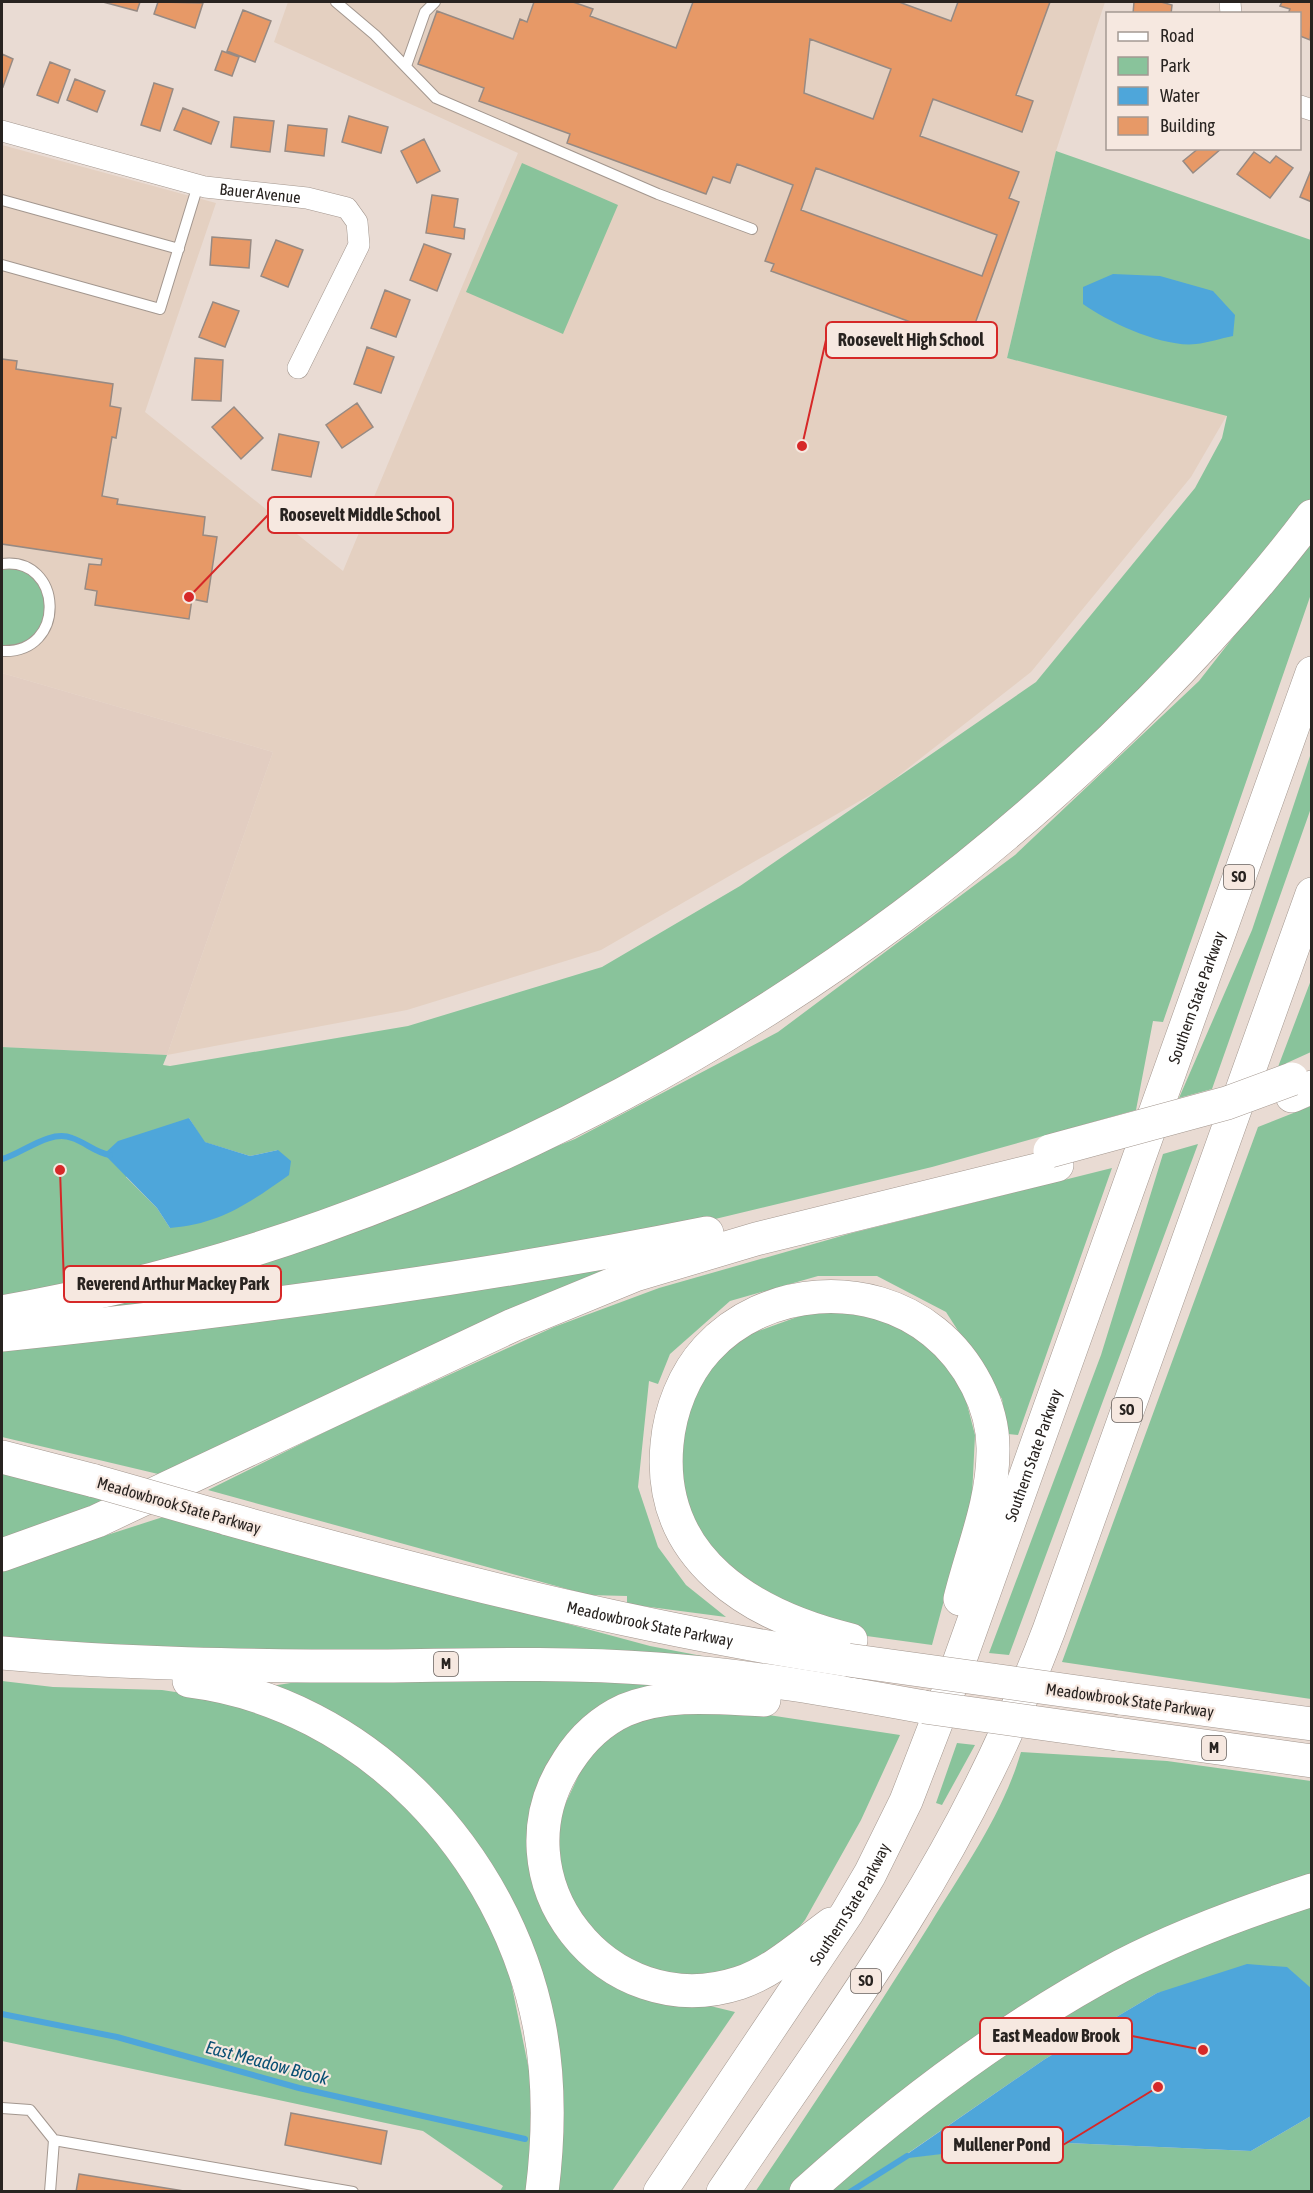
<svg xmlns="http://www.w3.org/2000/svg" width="1313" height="2193" font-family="'Asap Condensed',sans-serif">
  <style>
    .built { fill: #e2cdc1 }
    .education { fill: #e4d0c1 }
    .green { fill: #89c39b; fill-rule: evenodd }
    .water { fill: #4ea6da }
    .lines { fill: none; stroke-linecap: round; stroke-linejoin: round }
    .stream { stroke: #4ea6da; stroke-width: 6 }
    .building { fill: #e79967; stroke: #978a83; stroke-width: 1.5; fill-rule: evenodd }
    .service-casing { stroke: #a3978f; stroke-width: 12 }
    .minor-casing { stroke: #a3978f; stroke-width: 22 }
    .motorway-casing { stroke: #a3978f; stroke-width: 34 }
    .service { stroke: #fff; stroke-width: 10 }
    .minor { stroke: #fff; stroke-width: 21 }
    .motorway { stroke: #fff; stroke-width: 33 }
    .motorway-bridge-casing { stroke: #a3978f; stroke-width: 34; stroke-linecap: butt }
    .motorway-bridge { stroke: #fff; stroke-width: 33 }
    .labels { text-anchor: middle; stroke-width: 4.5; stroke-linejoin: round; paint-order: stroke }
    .shield { fill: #f6e8e0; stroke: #665e5a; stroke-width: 1.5 }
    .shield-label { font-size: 15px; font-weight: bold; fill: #282320 }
    .street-label { font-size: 16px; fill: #282320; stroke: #f6e8e0 }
    .water-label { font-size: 18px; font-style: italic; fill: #0a5074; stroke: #f6e8e0 }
    .leader { fill: none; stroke: #d62828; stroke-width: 2 }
    .callout-dot { fill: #d62828; stroke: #f6e8e0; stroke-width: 2 }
    .callout { fill: #f6e8e0; stroke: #d62828; stroke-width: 2 }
    .callout-label { font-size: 18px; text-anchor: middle; font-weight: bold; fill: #282320 }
  </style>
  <rect width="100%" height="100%" fill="#e9dbd3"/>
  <!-- built -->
  <path class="built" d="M2 673 273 752 167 1055 2 1047Z"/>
  <!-- education -->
  <path class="education" d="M288 2H1105L1056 151 1007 358 1227 415 1191 477 1031 672 884 787 601 950 407 1010 167 1055 273 752 2 673V145L216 203 145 412 343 571 518 153 274 42Z"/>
  <!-- green -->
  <path class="green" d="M1056 151 1311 240V502L1113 728 955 867 633 1081 414 1183 233 1245 2 1302V1047L167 1055 163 1065 170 1066 408 1026 602 967 740 886 1036 682 1195 488 1222 438 1227 416 1007 358ZM189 1118 204 1142 250 1156 278 1150 170 1228 157 1208 126 1177Z
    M522 163 618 205 563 334 466 292Z
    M1311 538V594L1163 1022 1153 1021 1136 1110 932 1167 686 1226 412 1273 109 1311 108 1300 342 1232 575 1139 778 1032 1015 855 1199 681Z
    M2 564 35 573 49 597 38 638 2 651Z
    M1311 753V808L1212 1089 1179 1098 1252 930Z
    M1311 980V1052L1278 1067Z
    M1311 1106V1699L1062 1662 1258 1127Z
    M1198 1144 1009 1655 989 1653 1101 1355 1163 1154Z
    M1112 1168 1018 1435 1008 1434 1002 1399 946 1312 877 1276H818L730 1301 670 1354 658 1384 649 1381 638 1487 658 1547 686 1585 726 1617 627 1604V1596L589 1595 208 1490 337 1426 554 1327 659 1288 852 1233Z
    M653 1255 175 1478 2 1437V1343Z
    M822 1308 884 1314 923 1336 961 1381 975 1435 972 1496 932 1645 845 1633 709 1560 678 1498 680 1426 708 1366 750 1334Z
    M2 1470 117 1501 2 1542Z
    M166 1516 650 1646 754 1666 241 1655 2 1643V1569Z
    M588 1678 673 1684 610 1708 535 1869 558 1938 616 1983 735 2012 612 2191H552L557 2072 496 1882 265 1687 316 1679Z
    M2 1681 53 1687 162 1690 248 1703 347 1755 416 1815 480 1901 510 1977 532 2085 529 2191H500L503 2186 423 2131 2 2041Z
    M715 1707 900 1735 861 1820 805 1920 780 1951 715 1980 653 1977 568 1916 552 1854 567 1782 607 1735 666 1711Z
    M957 1743 975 1745 942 1805 936 1803Z
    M1021 1752 1167 1761 1311 1781V1880L1111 1962 792 2191 755 2192C815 2103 873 2015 930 1924 963 1870 1003 1814 1021 1752Z
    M1311 1906V1989L1287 1968 1157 1993 1045 2059 901 2158 1044 2142 1251 2151 1311 2116V2191L822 2192 1032 2031 1136 1972 1246 1923Z"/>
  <!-- water -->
  <path class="water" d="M1113 274 1160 276 1213 291 1235 315 1233 336C1221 338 1208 343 1196 344 1164 348 1108 322 1083 304V287Z
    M189 1118 205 1142 250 1156 278 1150 291 1161 289 1175C249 1203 221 1224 170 1228L157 1208 104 1154 118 1141Z
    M1247 1964 1287 1967 1312 1989 1311 2116 1251 2151 1044 2142 900 2159 1045 2059 1157 1993Z"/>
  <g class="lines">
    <!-- stream -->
    <path class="stream" d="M2 1159C22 1154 49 1129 72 1138 85 1142 96 1153 110 1155
      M2 2014 117 2037 299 2088 525 2139
      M850 2192 907 2156"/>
  </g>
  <!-- building -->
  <path class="building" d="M103 2H140L137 11Z
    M158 2 203 3 195 28 154 14Z
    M534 2H573L593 9 590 16 676 48 693 2H899L951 21 958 2H1050L1016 95 1033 101 1022 132 933 99 920 136 1019 172 1009 198 1019 202 968 343 771 271 774 264 765 261 793 185 737 164 730 183 713 177 706 194 567 143 570 134 479 101 484 88 418 64 437 11 513 39 520 19 527 22ZM810 39 891 69 873 119 804 93ZM816 168 997 235 982 276 801 210Z
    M1134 2H1161L1172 5 1171 14H1133Z
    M1282 2H1312L1310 40 1300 36V14H1288L1290 9 1280 6Z
    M243 10 271 21 255 62 227 51Z
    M222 51 239 57 232 76 215 70Z
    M2 54 13 59 3 87 2 86Z
    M50 62 70 70 58 103 37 95Z
    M75 79 105 91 97 112 67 100Z
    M154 83 173 89 160 131 141 125Z
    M183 108 219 122 211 144 174 130Z
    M349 116 388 127 381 153 342 142Z
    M234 117 274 121 270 152 231 147Z
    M288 125 327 129 324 156 285 151Z
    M424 139 440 171 417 183 401 151Z
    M1199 148H1222L1193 173 1183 161Z
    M1254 152 1270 163 1276 156 1293 168 1270 198 1237 174Z
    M1311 170H1312V202L1300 197Z
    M432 195 458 199 454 227 465 229 464 239 426 233Z
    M212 237 251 240 249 268 210 265Z
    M276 240 303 250 288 287 261 276Z
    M424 244 451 254 437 291 410 280Z
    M385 290 410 300 396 337 371 328Z
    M213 302 239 311 225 347 199 337Z
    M367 347 394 357 381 393 354 384Z
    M195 358 223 360 221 401 192 400Z
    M2 359 17 361 16 369 113 384 110 406 121 408 116 438 112 437 102 496 118 499 117 504 205 517 203 535 217 537 207 602 192 599 189 619 95 605 97 591 85 589 89 564 101 565 102 559 2 544Z
    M357 403 373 427 342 448 326 425Z
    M234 407 263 438 241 459 212 427Z
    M279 434 319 442 311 477 272 470Z
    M291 2113 387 2131 381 2164 285 2145Z
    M79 2174 190 2192H76Z"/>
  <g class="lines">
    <defs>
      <path id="service" d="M336 2 375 35 436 98 658 194 752 229
        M406 66 425 12 435 2
        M2 200 179 249
        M2 265 160 309 198 185
        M2 564C63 556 68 654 2 651
        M2 2108 30 2110 54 2140
        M50 2192 54 2140 353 2192"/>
      <g id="minor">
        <path d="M1230 2 1231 14"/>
        <path d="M1300 106 1312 110"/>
        <path id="s1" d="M2 131 205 187 307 198 347 208 357 222 359 245 298 368"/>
      </g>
      <g id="motorway">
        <path d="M1292 1096 1312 1087"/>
        <path d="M2 1312C432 1235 845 1011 1151 700 1208 642 1263 581 1312 516"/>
        <path d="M2 1335C238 1311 474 1280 707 1233"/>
        <path d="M2 1457 95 1481"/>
        <path id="s2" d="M225 1518C430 1575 638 1629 848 1660"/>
        <path d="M2 1555 97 1521 513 1325 635 1275 756 1239 1057 1165"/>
        <path d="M851 1640C753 1616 656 1560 667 1444 670 1410 684 1374 707 1349 765 1286 869 1279 934 1332 969 1360 994 1407 993 1451 993 1502 972 1550 960 1599"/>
        <path d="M2 1653C125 1664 249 1666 374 1666 468 1665 563 1662 657 1669 747 1675 836 1691 924 1707"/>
        <path d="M189 1681C365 1703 505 1853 539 2024 550 2079 549 2136 542 2192"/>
        <path d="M1120 1698 1312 1724"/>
        <path d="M764 1700C718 1698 668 1692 625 1710 601 1721 582 1739 568 1761 490 1878 607 2026 739 1983 773 1972 802 1945 831 1924"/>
        <path d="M1117 1734 1312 1761"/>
        <path id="s3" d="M660 2192 847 1913 870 1874 906 1801 952 1682 1312 673"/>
        <path d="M723 2192C784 2101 849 2012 906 1919 963 1828 1011 1730 1049 1630L1312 894"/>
        <path d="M806 2192C903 2105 1006 2027 1121 1966 1181 1935 1247 1911 1312 1890"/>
      </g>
    </defs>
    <!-- service casing -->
    <use href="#service" class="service-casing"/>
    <!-- minor casing -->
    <use href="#minor" class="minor-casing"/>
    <!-- motorway casing -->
    <use href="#motorway" class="motorway-casing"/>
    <!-- service -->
    <use href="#service" class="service"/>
    <!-- minor -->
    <use href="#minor" class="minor"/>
    <!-- motorway -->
    <use href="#motorway" class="motorway"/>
    <defs>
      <path id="motorway-bridge" d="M1050 1151 1227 1103 1292 1079
        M95 1481 225 1518
        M848 1660 1120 1698
        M924 1707 1117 1734"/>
    </defs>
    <!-- motorway-bridge casing -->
    <use href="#motorway-bridge" class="motorway-bridge-casing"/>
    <!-- motorway-bridge -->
    <use href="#motorway-bridge" class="motorway-bridge"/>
  </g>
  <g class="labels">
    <!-- shield labels -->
    <g class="shield">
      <rect x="1224" y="865" width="30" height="24" rx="4.5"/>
      <rect x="1112" y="1398" width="30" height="24" rx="4.5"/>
      <rect x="434" y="1652" width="24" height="24" rx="4.5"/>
      <rect x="1202" y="1736" width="24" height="24" rx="4.5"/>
      <rect x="851" y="1969" width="30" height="24" rx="4.5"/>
    </g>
    <g class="shield-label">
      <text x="1239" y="882">SO</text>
      <text x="1127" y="1415">SO</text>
      <text x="446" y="1669">M</text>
      <text x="1214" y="1753">M</text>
      <text x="866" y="1986">SO</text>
    </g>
    <!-- street labels -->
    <g class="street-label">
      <text dy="6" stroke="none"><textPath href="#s1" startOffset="266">Bauer Avenue</textPath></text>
      <text dy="6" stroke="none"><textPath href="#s3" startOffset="1317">Southern State Parkway</textPath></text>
      <text dy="6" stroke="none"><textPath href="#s3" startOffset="831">Southern State Parkway</textPath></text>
      <text transform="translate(179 1505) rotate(16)" y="6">Meadowbrook State Parkway</text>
      <text dy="6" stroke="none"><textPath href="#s2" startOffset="438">Meadowbrook State Parkway</textPath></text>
      <text transform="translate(1130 1700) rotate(8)" y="6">Meadowbrook State Parkway</text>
      <text dy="6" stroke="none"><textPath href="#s3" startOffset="345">Southern State Parkway</textPath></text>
    </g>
    <!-- water labels -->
    <g class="water-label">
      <text transform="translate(267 2063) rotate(15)" y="6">East Meadow Brook</text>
    </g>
  </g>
  <!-- callouts -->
  <path class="leader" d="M802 446L826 340M189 597L268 515M60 1170L64 1284M1203 2050L1132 2036M1158 2087L1063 2145"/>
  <g class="callout-dot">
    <circle cx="802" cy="446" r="6"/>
    <circle cx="189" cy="597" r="6"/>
    <circle cx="60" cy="1170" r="6"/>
    <circle cx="1203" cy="2050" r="6"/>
    <circle cx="1158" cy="2087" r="6"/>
  </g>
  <g class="callout">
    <rect x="826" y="322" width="171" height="36" rx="6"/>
    <rect x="268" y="497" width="185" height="36" rx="6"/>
    <rect x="64" y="1266" width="217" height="36" rx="6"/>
    <rect x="980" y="2018" width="152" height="36" rx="6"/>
    <rect x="942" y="2127" width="121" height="36" rx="6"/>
  </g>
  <g class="callout-label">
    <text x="911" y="346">Roosevelt High School</text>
    <text x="360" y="521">Roosevelt Middle School</text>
    <text x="173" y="1290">Reverend Arthur Mackey Park</text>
    <text x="1056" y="2042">East Meadow Brook</text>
    <text x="1002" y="2151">Mullener Pond</text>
  </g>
  <!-- border -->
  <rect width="1313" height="2193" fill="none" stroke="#282320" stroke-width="6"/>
  <!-- legend -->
  <rect x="1106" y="12" width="195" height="138" fill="#f6e8e0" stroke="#a49993" stroke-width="1.5"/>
  <rect x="1118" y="32" width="30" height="9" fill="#ffffff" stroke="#a49993" stroke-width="1.5"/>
  <text x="1160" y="42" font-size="18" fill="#282320">Road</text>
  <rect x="1118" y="57" width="30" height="18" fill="#89c39b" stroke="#a49993" stroke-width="1.5"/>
  <text x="1160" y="72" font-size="18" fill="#282320">Park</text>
  <rect x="1118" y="87" width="30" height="18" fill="#4ea6da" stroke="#a49993" stroke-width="1.5"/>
  <text x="1160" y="102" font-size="18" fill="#282320">Water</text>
  <rect x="1118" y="117" width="30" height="18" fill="#e79967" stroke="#a49993" stroke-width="1.5"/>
  <text x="1160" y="132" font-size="18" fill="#282320">Building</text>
</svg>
